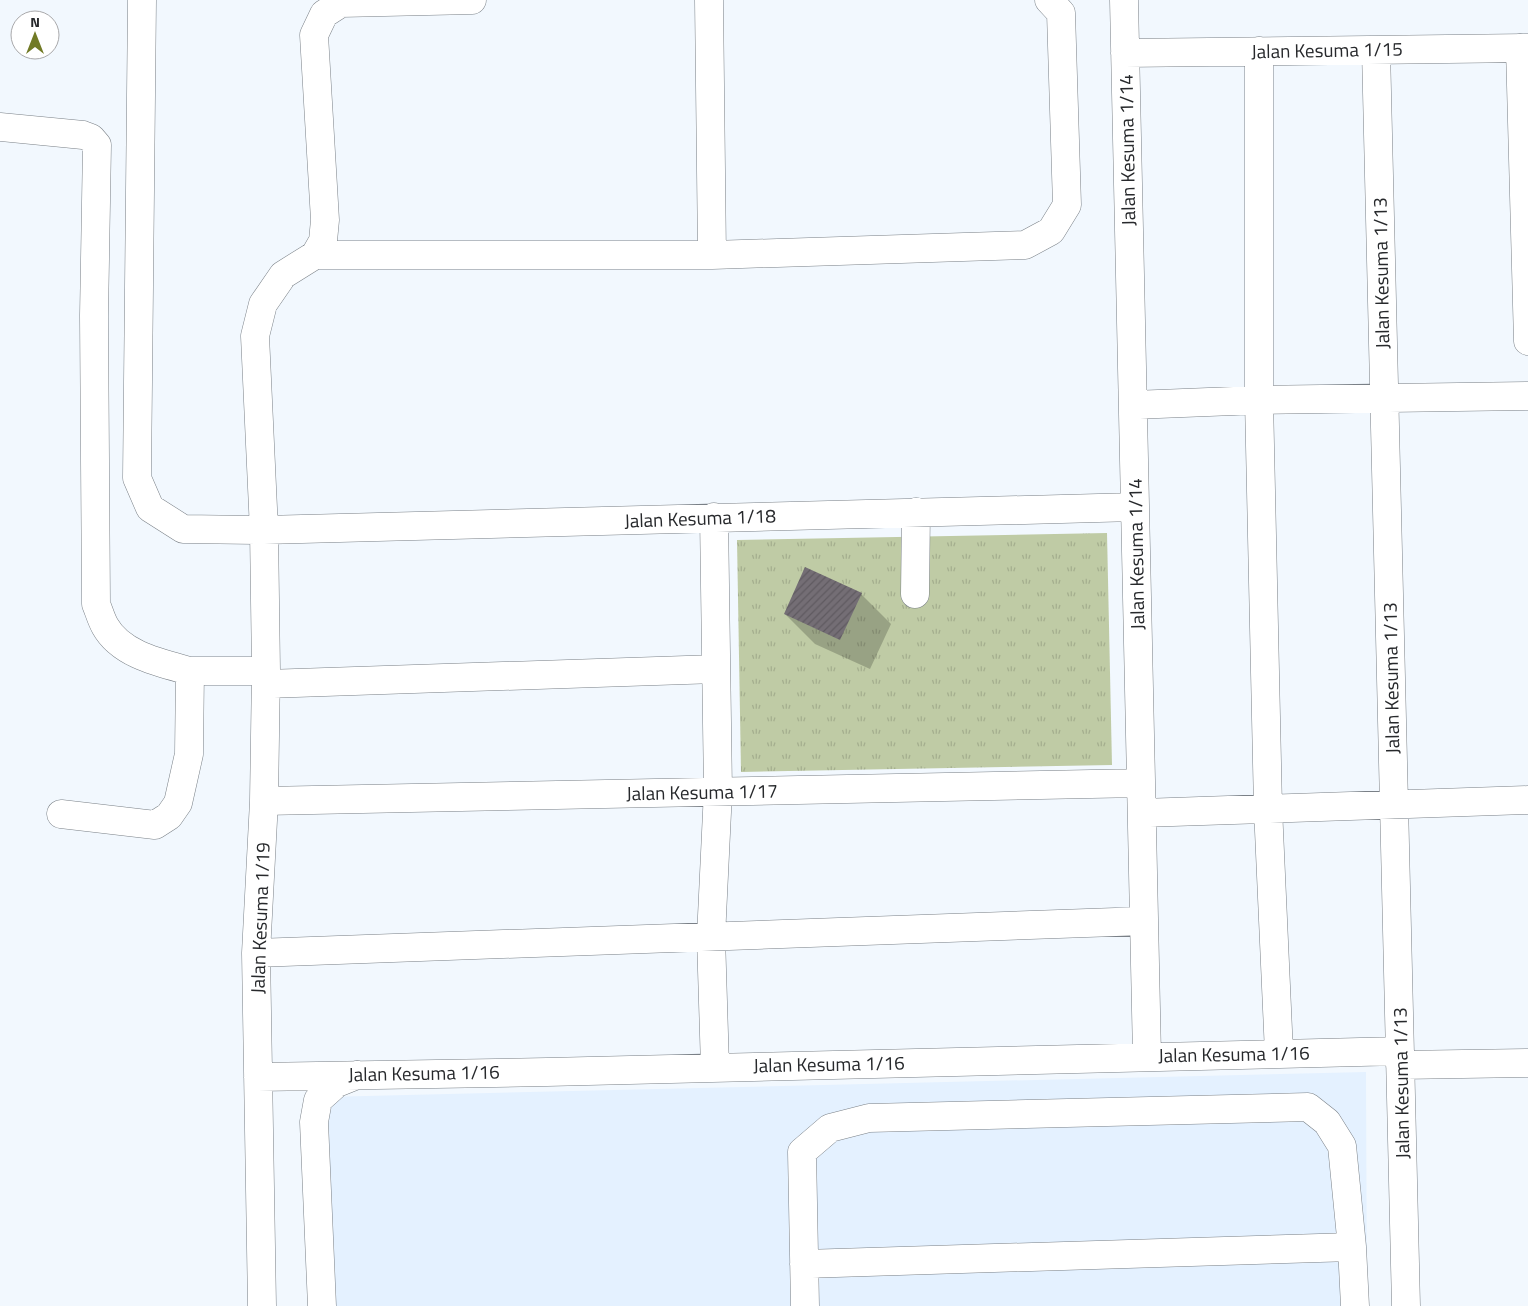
<svg xmlns="http://www.w3.org/2000/svg" width="1528" height="1306" font-family="'Titillium Web',sans-serif">
  <style>
    .built { fill: #e4f1ff }
    .park { fill: url(#park-tufts) }
    .shadow { fill: #0003 }
    .building { fill: url(#building-hatch) }
    .lines { fill: none; stroke-linecap: round; stroke-linejoin: round }
    .minor-casing { stroke: #7a8087; stroke-width: 29 }
    .minor { stroke: #fff; stroke-width: 28 }
    .labels { text-anchor: middle; stroke-width: 5; stroke-linejoin: round; paint-order: stroke }
    .street-label { font-size: 19px; fill: #27292c; stroke: #fff }
  </style>
  <defs>
    <pattern id="park-tufts" width="24" height="20" patternUnits="userSpaceOnUse" patternTransform="scale(1.25)"><rect width="24" height="20" fill="#bfcba5"/><path d="M3 7l-1-3M5 7V3M7 7l1-3M15 17l-1-3M17 17v-4M19 17l1-3" fill="none" stroke="#a4ae8e"/></pattern>
    <pattern id="building-hatch" width="6" height="6" patternUnits="userSpaceOnUse" patternTransform="scale(1.25)"><rect width="6" height="6" fill="#746e75"/><path d="M-1 1l2-2M0 6l6-6M5 7l2-2" fill="none" stroke="#5f5a60"/></pattern>
  </defs>
  <rect width="100%" height="100%" fill="#f2f8fe"/>
  <!-- built -->
  <path class="built" d="M1366 1072 1367 1306H327L324 1097Z"/>
  <!-- park -->
  <path class="park" d="M1107 533 1112 765 741 772 737 540Z"/>
  <!-- shadow -->
  <path class="shadow" d="M861 594 891 624 870 669 815 644 785 614Z"/>
  <!-- building -->
  <path class="building" d="M805 567 862 593 840 640 784 614Z"/>
  <g class="lines">
    <defs>
      <path id="minor" d="M142 0 137 478 150 508 183 529 264 530 1135 507
        M709 0 712 255
        M1124 0 1147 1056
        M1520 48 1528 341
        M1376 50 1406 1306
        M1259 51V400L1268 808 1279 1053
        M1125 53 1528 48
        M0 127 83 135 91 138 97 145 94 316 96 604C99 611 101 619 105 626 121 655 161 663 190 671
        M315 255H712L1025 245 1051 231 1067 205 1061 13 1049 0
        M1133 405 1259 400 1528 396
        M714 517 718 791 711 937 715 1067
        M915 594 916 512
        M266 684 716 669
        M264 801 1141 783
        M1142 813 1528 800
        M61 814 155 825 169 816 178 803 189 754 190 671H266
        M256 953 1144 921
        M1400 1065 1528 1063
        M258 1077 547 1072 1400 1051
        M804 1264 1352 1247
        M262 1306 256 953 264 801 266 671 264 530 255 336 263 304 283 275 315 255 323 241 325 220 314 35 324 14 341 3 472 0
        M322 1306 314 1122 318 1100 337 1083 357 1075
        M805 1306 802 1152 830 1128 869 1118 1308 1107 1327 1122 1342 1146 1352 1247 1355 1306"/>
    </defs>
    <!-- minor casing -->
    <use href="#minor" class="minor-casing"/>
    <!-- minor -->
    <use href="#minor" class="minor"/>
  </g>
  <g class="labels">
    <!-- street labels -->
    <g class="street-label">
      <text transform="translate(1327 50) rotate(-1)" y="7">Jalan Kesuma 1/15</text>
      <text transform="translate(1127 150) rotate(-91)" y="7">Jalan Kesuma 1/14</text>
      <text transform="translate(1381 273) rotate(-91)" y="7">Jalan Kesuma 1/13</text>
      <text transform="translate(700 518) rotate(-2)" y="7">Jalan Kesuma 1/18</text>
      <text transform="translate(1136 554) rotate(-91)" y="7">Jalan Kesuma 1/14</text>
      <text transform="translate(1391 678) rotate(-91)" y="7">Jalan Kesuma 1/13</text>
      <text transform="translate(702 792) rotate(-1)" y="7">Jalan Kesuma 1/17</text>
      <text transform="translate(260 918) rotate(-88)" y="7">Jalan Kesuma 1/19</text>
      <text transform="translate(1234 1054) rotate(-1)" y="7">Jalan Kesuma 1/16</text>
      <text transform="translate(829 1064) rotate(-1)" y="7">Jalan Kesuma 1/16</text>
      <text transform="translate(424 1073) rotate(-1)" y="7">Jalan Kesuma 1/16</text>
      <text transform="translate(1401 1083) rotate(-91)" y="7">Jalan Kesuma 1/13</text>
    </g>
  </g>
  <!-- north arrow -->
  <g transform="translate(35 35)"><circle r="24" fill="#ffffff" stroke="#a9a9ab"/>
  <path d="M0-4L9 19L0 12L-9 19Z" fill="#717a25"/>
  <text y="-8" font-size="14" font-weight="bold" text-anchor="middle" fill="#27292c">N</text>
  </g>
</svg>
